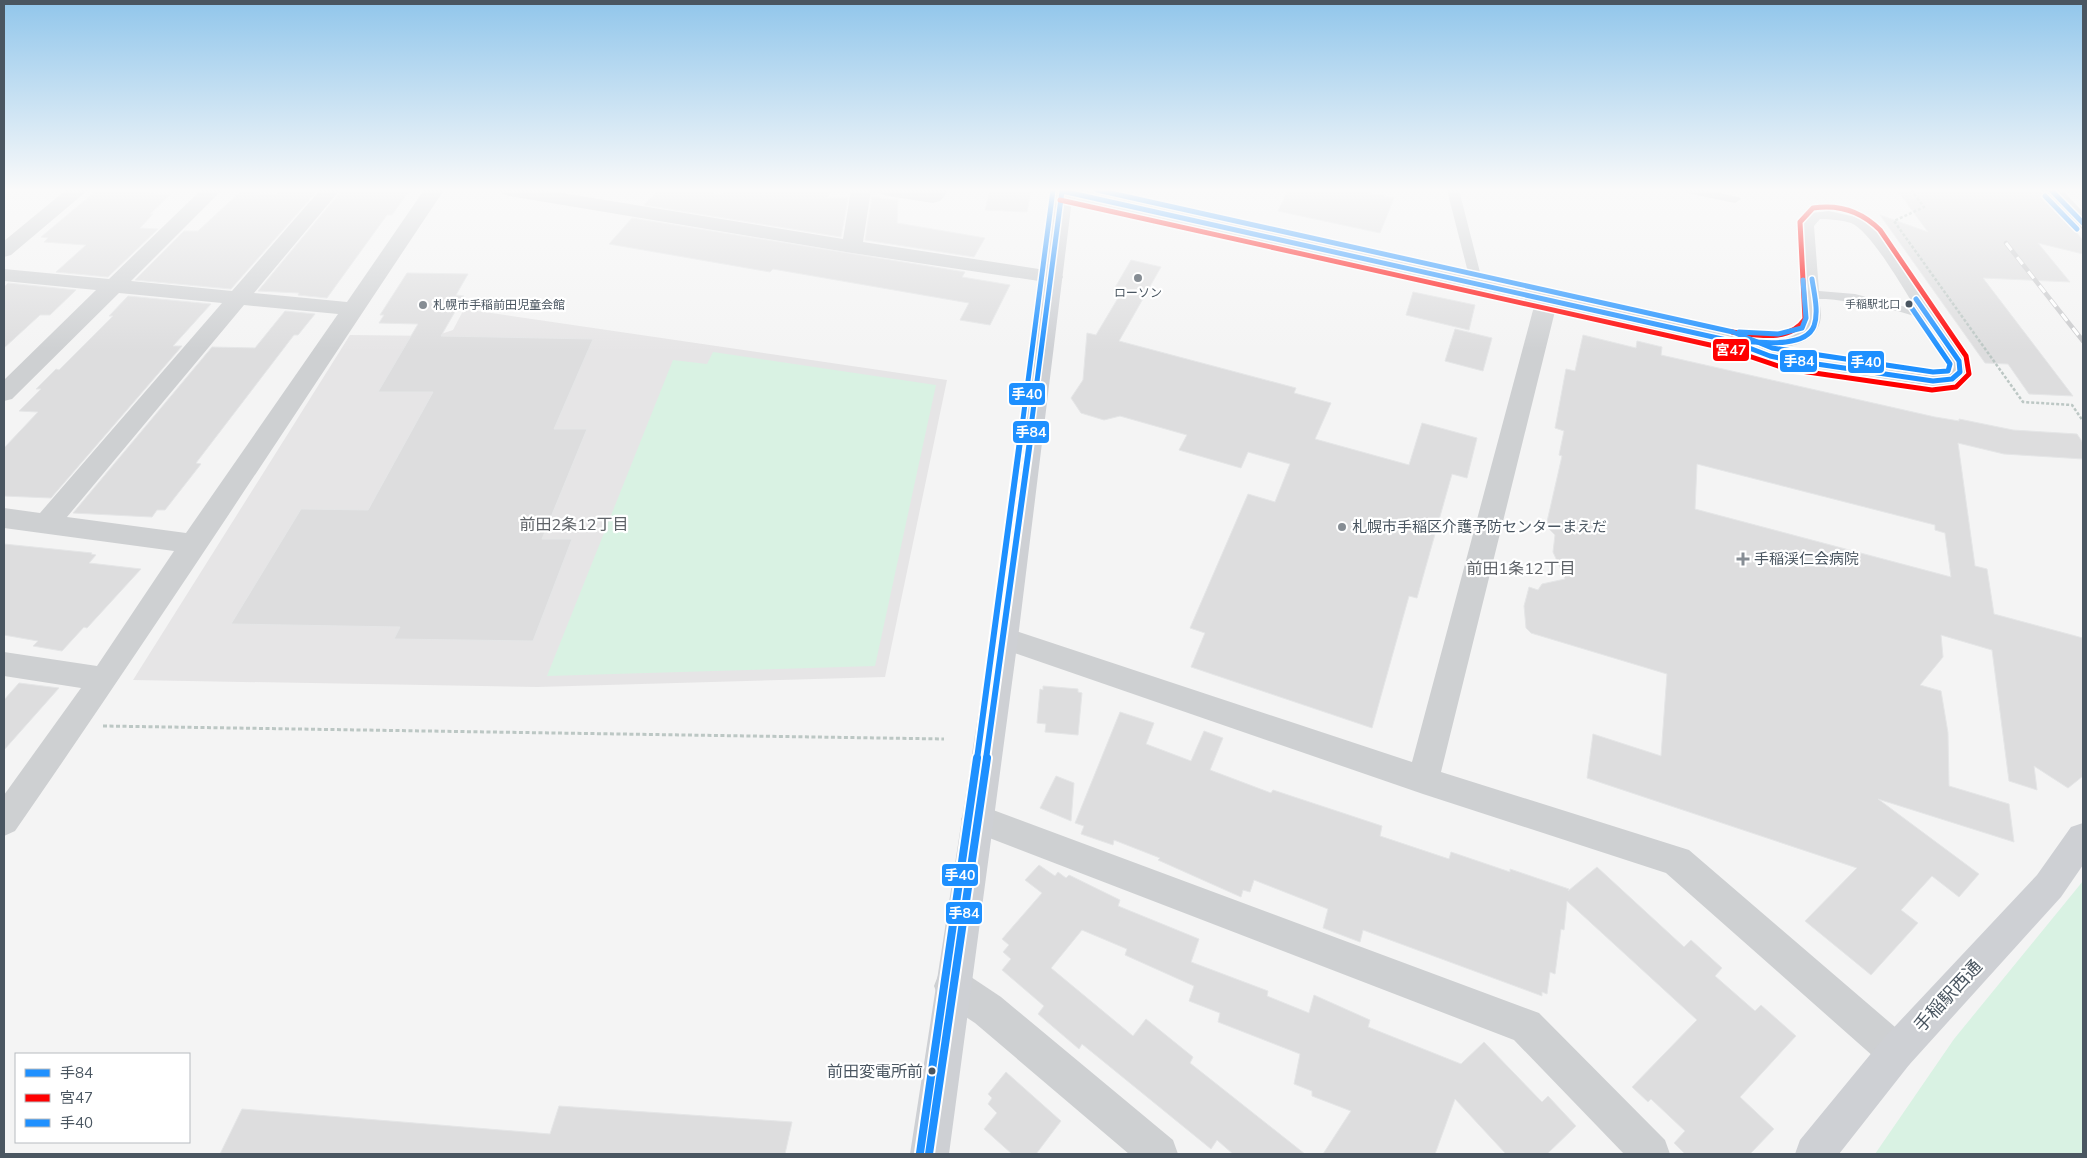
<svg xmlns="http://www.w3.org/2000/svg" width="2087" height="1158" font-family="Mulish,'Noto Sans JP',sans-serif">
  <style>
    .education { fill: #e6e5e6 }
    .green { fill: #d9f2e3 }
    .building { fill: #ddddde; stroke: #e5e6e7; fill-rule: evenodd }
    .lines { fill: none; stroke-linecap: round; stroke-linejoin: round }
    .path-far1 { stroke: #bcc7c4; stroke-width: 2.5; stroke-dasharray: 3 2; stroke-linecap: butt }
    .path { stroke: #bcc7c4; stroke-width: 3; stroke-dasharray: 4 2.5; stroke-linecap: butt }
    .lane { fill: #ced0d2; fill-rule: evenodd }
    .street { fill: #ced0d2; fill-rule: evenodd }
    .secondary { fill: #ced0d4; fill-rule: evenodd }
    .rail-casing { stroke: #c9cacc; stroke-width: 4.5 }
    .rail { stroke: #fff; stroke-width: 3; stroke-dasharray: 9; stroke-linecap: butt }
    .bus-1-far2-casing { stroke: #fff; stroke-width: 8 }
    .bus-1-far1-casing { stroke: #fff; stroke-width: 10 }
    .bus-1-casing { stroke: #fff; stroke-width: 12 }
    .bus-2-casing { stroke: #fff; stroke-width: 8 }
    .bus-3-far2-casing { stroke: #fff; stroke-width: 8 }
    .bus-3-far1-casing { stroke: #fff; stroke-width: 10 }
    .bus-3-casing { stroke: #fff; stroke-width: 12 }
    .bus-4-casing { stroke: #fff; stroke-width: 8 }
    .bus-5-casing { stroke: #fff; stroke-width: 8 }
    .bus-1-far2 { stroke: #1e90ff; stroke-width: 5 }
    .bus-1-far1 { stroke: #1e90ff; stroke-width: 6 }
    .bus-1 { stroke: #1e90ff; stroke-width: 8 }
    .bus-2 { stroke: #f00; stroke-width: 5 }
    .bus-3-far2 { stroke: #1e90ff; stroke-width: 5 }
    .bus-3-far1 { stroke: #1e90ff; stroke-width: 6 }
    .bus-3 { stroke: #1e90ff; stroke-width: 8 }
    .bus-4 { stroke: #1e90ff; stroke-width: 5 }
    .bus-5 { stroke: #1e90ff; stroke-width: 5 }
    .poi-dot { fill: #868d94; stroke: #fff; stroke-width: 2 }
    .bus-dot { fill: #4a5661; stroke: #fff; stroke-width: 2 }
    .labels { text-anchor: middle; stroke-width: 4.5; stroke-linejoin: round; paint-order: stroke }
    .far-bus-label { font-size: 11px; fill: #4a5661; stroke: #fff; text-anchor: end }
    .far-poi-label { font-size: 12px; fill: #4a5661; stroke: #fff }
    .poi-label { font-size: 15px; fill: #4a5661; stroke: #fff; text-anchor: start }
    .neighbourhood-label { font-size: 16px; fill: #5f6368; stroke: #fff }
    .near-bus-label { font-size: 16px; fill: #4a5661; stroke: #fff; text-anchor: end }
    .near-street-label { font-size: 18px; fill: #4a5661; stroke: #fff }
    .line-badge { stroke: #fff; stroke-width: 2 }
    .badge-label { font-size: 14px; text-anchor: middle; font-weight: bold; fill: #fff }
  </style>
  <rect width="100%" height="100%" fill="#f4f4f4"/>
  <!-- education -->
  <path class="education" d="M464 309 947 380 885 677 537 687 133 680 350 335 435 336 453 330Z"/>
  <!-- green -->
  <path class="green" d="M713 352 936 385 875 666 547 676 673 360 707 364Z
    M2083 881V1154H1875L1954 1039Z"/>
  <!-- building -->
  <path class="building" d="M97 190 171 194 150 214H153L140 228 158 229 108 277 56 272 86 245 44 242 48 238 41 237Z
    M280 190H318L231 289 135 280 184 231H198L240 192 276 194Z
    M342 190 409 191 392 215H387L327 298 298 295 299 293 258 291Z
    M658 190H694L722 194 725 190H832L827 198H848L841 237 644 205Z
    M990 190H1031L1027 212 985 210Z
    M1288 190H1355L1394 198 1380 233 1278 211Z
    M1897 190H2039L2083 240V254L2038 243 2070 282 1983 278 2073 396 2029 394 2008 364 1985 363 1880 215 1928 232Z
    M872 197 898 200 897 223 985 238 974 257 865 240Z
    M632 218 965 272 962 277 1010 285 990 325 960 320 969 303 773 269 770 272 609 244Z
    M1131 260 1161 267 1119 341 1296 388 1294 393 1331 403 1315 439 1409 465 1422 423 1477 438 1467 478 1452 474 1417 598 1409 596 1372 728 1191 667 1205 633 1190 628 1248 494 1275 502 1290 464 1248 452 1241 468 1179 450 1187 435 1120 416 1104 420 1081 413 1071 398 1083 380 1087 333 1096 335 1121 293 1113 291Z
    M407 273 468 274 456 295 464 296 441 336 593 339 554 429H587L542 539H572L533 641 394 639 400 627 231 624 301 509 368 510 433 392H378L418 324 379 323 384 315H380Z
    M8 283 76 290 50 315H40L4 348V287Z
    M1413 292 1475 305 1469 330 1406 315Z
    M128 296 211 304 173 346H182L51 498 4 496V448L38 412 19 411 41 389H36L56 369 59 370 113 316H109Z
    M285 311 315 314 298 335H294L196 463 201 464 165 510H157L152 517 73 513 212 347 255 348Z
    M1455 329 1492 338 1483 371 1445 361Z
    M1583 335 1636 348 1637 341 1662 347 1661 355 1935 417 1959 421V419L2013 430 2077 434 2083 443V459L2004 454 1958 443 1975 566 1987 569 1994 614 2083 638V776L2068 788 2034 766 2037 790 2009 781 1992 650 1941 635 1943 657 1920 685 1941 691 1948 733 1949 786 2009 804 2014 842 1878 799 1979 874 1959 897 1932 876 1901 910 1918 923 1871 975 1805 921 1857 868 1587 778 1593 734 1661 756 1667 674 1531 633 1526 628 1524 606 1529 587 1538 590 1542 584 1565 579 1553 552 1555 535 1546 526 1562 456 1559 455 1564 431 1555 428 1566 369 1575 371ZM1697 464 1935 525V530L1945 533 1951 577 1695 509Z
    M4 544 92 553 91 554 96 555 89 563 141 569 87 628 84 627 62 651 33 646 38 641 4 635Z
    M19 683 59 688 4 750V700Z
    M1043 686 1078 689V692L1082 693 1078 735 1045 732 1046 724 1037 723 1040 689 1043 690Z
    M1120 712 1154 723 1146 744 1191 761 1204 731 1223 738 1210 770 1271 793 1273 790 1382 826 1380 836 1449 859 1451 852 1510 872V869L1569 889 1568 891 1597 867 1684 947 1691 940 1722 968 1715 976 1755 1011 1761 1005 1796 1036 1740 1097 1774 1129 1750 1154H1685L1674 1143 1685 1131 1651 1099 1648 1102 1632 1087 1697 1020 1567 901 1564 930 1561 929 1555 974 1550 972 1547 994 1542 992V996L1363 930 1360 942 1323 928 1328 909 1254 880 1250 892 1243 890 1241 897 1158 860 1160 858 1114 840 1113 845 1081 834 1084 826 1075 823Z
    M1056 776 1074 783 1071 821 1040 808Z
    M1039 865 1055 876 1058 872 1066 878 1069 875 1120 900 1118 906 1199 939 1191 962 1268 991 1267 996 1309 1013 1314 995 1370 1020 1368 1027 1461 1064 1484 1042 1542 1102 1548 1096 1576 1126 1547 1154H1506L1455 1099 1435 1154H1323L1351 1111 1312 1096V1091L1294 1084 1300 1054 1218 1022 1220 1013 1189 1001 1194 986 1125 955 1127 949 1082 930 1051 968 1133 1036 1146 1019 1193 1057 1190 1063 1305 1154H1233L1217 1140 1211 1149 1082 1044 1079 1049 1038 1014 1044 1006 1002 970 1011 959 1003 952 1009 945 1002 939 1042 893 1025 880Z
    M1006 1072 1061 1121 1036 1154H1012L984 1129 997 1113 988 1104 992 1098 988 1094Z
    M559 1106 792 1122 785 1154H220L242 1109 550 1134Z"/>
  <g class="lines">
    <!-- path-far1 -->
    <path class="path-far1" d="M1911 190 1924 207 1894 221 2023 402 2072 405 2083 421"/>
    <!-- path -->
    <path class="path" d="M103 726 944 739"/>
    <!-- lane -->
    <path class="lane" d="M1447 190H1459L1483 284 1481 287 1477 288 1471 284Z
      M1681 190H1705L1739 197 1741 199 1735 203 1687 193Z
      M1829 211 1860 218 1877 232 1966 361 1968 367 1963 379 1943 386H1933L1789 364 1765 359 1726 344 1724 341 1726 338 1731 337C1756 339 1796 349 1807 320L1802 225 1812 213ZM1820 219C1830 219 1841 220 1851 223 1871 231 1904 290 1917 310L1855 294 1819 291 1814 226ZM1819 299C1837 298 1914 311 1926 322 1936 332 1944 349 1952 361L1954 367 1952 373 1933 376 1789 356 1760 347C1782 349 1813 347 1820 322 1822 315 1820 306 1819 299Z"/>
    <!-- street -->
    <path class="street" d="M66 190H88L11 255 4 257V241Z
      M201 190H222L131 281 232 291 320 190H340L254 293 347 302 424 190H444C301 404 161 620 15 831L4 836V795L81 688 4 676V652L97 666 174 551 4 528V508L40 513 222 303 119 293 12 399 4 401V380L96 290 4 281V269L109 279ZM244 305 338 314 186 533 67 517Z
      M499 190H544L843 239 851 190H871L863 242 1052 271 1060 272 1063 277 1060 282 1052 283 852 253 509 196 502 194Z
      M878 190H949L940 201 933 203 888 196 881 194Z
      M2041 190H2062L2083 212V229L2076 227Z
      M1547 292 1555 294 1558 299 1441 772 1689 850 1909 1039 1915 1052 1909 1065 1896 1071 1883 1065 1666 873 1423 794 994 646 990 638 994 630 1004 627 1412 762 1536 299 1539 294Z
      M977 804 1539 1013 1665 1140 1670 1154H1624L1514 1040 966 829 961 819 966 809Z
      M952 968 965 973 1001 997 1173 1140 1178 1154H1129L975 1023 939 999 934 986 939 973Z"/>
    <!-- secondary -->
    <path class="secondary" d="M1053 190H1084L1731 334 1739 336 1742 341 1739 346 1731 348 1072 199 1018 638 949 1154H910L990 638Z
      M2083 823V865L2061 897 1909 1065 1839 1154H1795L1800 1140 1883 1039 2037 875 2071 827Z"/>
    <defs>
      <path id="rail" d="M2006 243 2083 341"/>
    </defs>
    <!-- rail casing -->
    <use href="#rail" class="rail-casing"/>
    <!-- rail -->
    <use href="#rail" class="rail"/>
    <defs>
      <path id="bus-1-far2" d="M1062 191 1731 341 1770 356 1789 360 1933 381 1952 379 1960 372 1959 361 1916 299
        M1738 341C1758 342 1805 349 1814 326 1819 312 1814 293 1812 279
        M1029 442 1062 191"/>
      <path id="bus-1-far1" d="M986 759 1030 441"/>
      <path id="bus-1" d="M929 1154 987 758"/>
      <path id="bus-2" d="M1060 200 1728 349 1787 369 1932 390 1956 387 1969 374 1966 356 1880 230C1861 211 1839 204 1813 208L1800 222 1805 319C1789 343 1757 335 1732 332"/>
      <path id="bus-3-far2" d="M1097 190 1733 332 1772 348 1933 372 1948 371 1950 364 1909 304
        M1739 332 1778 334 1802 328 1806 318 1803 280
        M1020 442 1053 190"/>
      <path id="bus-3-far1" d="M977 759 1020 441"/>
      <path id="bus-3" d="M920 1153 977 758"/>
      <path id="bus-4" d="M2051 190 2083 223"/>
      <path id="bus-5" d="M2045 196 2077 229"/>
    </defs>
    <!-- bus-1-far2 casing -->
    <use href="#bus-1-far2" class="bus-1-far2-casing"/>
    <!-- bus-1-far1 casing -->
    <use href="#bus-1-far1" class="bus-1-far1-casing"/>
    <!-- bus-1 casing -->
    <use href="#bus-1" class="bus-1-casing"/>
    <!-- bus-2 casing -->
    <use href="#bus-2" class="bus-2-casing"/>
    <!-- bus-3-far2 casing -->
    <use href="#bus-3-far2" class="bus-3-far2-casing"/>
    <!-- bus-3-far1 casing -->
    <use href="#bus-3-far1" class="bus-3-far1-casing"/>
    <!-- bus-3 casing -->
    <use href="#bus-3" class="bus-3-casing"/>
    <!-- bus-4 casing -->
    <use href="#bus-4" class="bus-4-casing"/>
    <!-- bus-5 casing -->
    <use href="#bus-5" class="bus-5-casing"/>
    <!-- bus-1-far2 -->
    <use href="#bus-1-far2" class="bus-1-far2"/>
    <!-- bus-1-far1 -->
    <use href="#bus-1-far1" class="bus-1-far1"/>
    <!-- bus-1 -->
    <use href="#bus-1" class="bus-1"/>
    <!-- bus-2 -->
    <use href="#bus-2" class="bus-2"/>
    <!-- bus-3-far2 -->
    <use href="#bus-3-far2" class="bus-3-far2"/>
    <!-- bus-3-far1 -->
    <use href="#bus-3-far1" class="bus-3-far1"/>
    <!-- bus-3 -->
    <use href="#bus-3" class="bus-3"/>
    <!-- bus-4 -->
    <use href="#bus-4" class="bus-4"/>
    <!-- bus-5 -->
    <use href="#bus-5" class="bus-5"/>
  </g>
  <!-- sky -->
  <linearGradient id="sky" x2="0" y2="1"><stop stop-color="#91c6eb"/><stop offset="0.54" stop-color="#fafafa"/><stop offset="1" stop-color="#fafafa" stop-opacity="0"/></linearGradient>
  <rect width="2087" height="352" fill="url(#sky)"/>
  <!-- markers -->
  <g class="poi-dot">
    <circle cx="1138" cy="278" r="5"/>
    <circle cx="423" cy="305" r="5"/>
    <circle cx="1342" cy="527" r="5"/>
    <path d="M1740.5 551.5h5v5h5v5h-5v5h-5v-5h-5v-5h5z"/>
  </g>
  <g class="bus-dot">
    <circle cx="1909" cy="304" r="4.5"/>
    <circle cx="932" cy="1071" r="4.5"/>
  </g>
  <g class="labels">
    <!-- far-bus labels -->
    <g class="far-bus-label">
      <text x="1900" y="308">手稲駅北口</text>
    </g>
    <!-- far-poi labels -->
    <g class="far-poi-label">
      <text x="1138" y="297">ローソン</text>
      <text x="433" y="309" text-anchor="start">札幌市手稲前田児童会館</text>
    </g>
    <!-- poi labels -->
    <g class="poi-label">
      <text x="1352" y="532">札幌市手稲区介護予防センターまえだ</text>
      <text x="1754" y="564">手稲渓仁会病院</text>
    </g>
    <!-- neighbourhood labels -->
    <g class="neighbourhood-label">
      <text x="574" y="530">前田2条12丁目</text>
      <text x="1521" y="574">前田1条12丁目</text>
    </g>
    <!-- near-bus labels -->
    <g class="near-bus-label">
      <text x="923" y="1077">前田変電所前</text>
    </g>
    <!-- near-street labels -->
    <g class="near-street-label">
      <text transform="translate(1948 996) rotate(-47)" y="6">手稲駅西通</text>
    </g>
  </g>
  <g class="line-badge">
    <rect x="1712" y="338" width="38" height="24" rx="5" fill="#f00"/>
    <rect x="1779" y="349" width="39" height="24" rx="5" fill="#1e90ff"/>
    <rect x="1847" y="350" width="38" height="24" rx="5" fill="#1e90ff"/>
    <rect x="1008" y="382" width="38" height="24" rx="5" fill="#1e90ff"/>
    <rect x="1012" y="420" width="38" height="24" rx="5" fill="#1e90ff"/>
    <rect x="941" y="863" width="38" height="24" rx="5" fill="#1e90ff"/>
    <rect x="945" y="901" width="38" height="24" rx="5" fill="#1e90ff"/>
  </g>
  <g class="badge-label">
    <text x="1731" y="355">宮47</text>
    <text x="1799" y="366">手84</text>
    <text x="1866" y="367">手40</text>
    <text x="1027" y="399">手40</text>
    <text x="1031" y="437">手84</text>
    <text x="960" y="880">手40</text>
    <text x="964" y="918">手84</text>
  </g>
  <!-- border -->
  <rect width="2087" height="1158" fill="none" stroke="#4a5661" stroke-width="10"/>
  <!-- legend -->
  <rect x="15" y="1053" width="175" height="90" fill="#ffffff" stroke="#b7bbc0"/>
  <rect x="25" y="1069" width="25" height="8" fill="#1e90ff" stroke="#b7bbc0"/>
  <text x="60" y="1078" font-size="15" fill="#4a5661">手84</text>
  <rect x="25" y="1094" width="25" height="8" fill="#ff0000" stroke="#b7bbc0"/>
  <text x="60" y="1103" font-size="15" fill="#4a5661">宮47</text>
  <rect x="25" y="1119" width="25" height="8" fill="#1e90ff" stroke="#b7bbc0"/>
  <text x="60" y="1128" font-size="15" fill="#4a5661">手40</text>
</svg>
